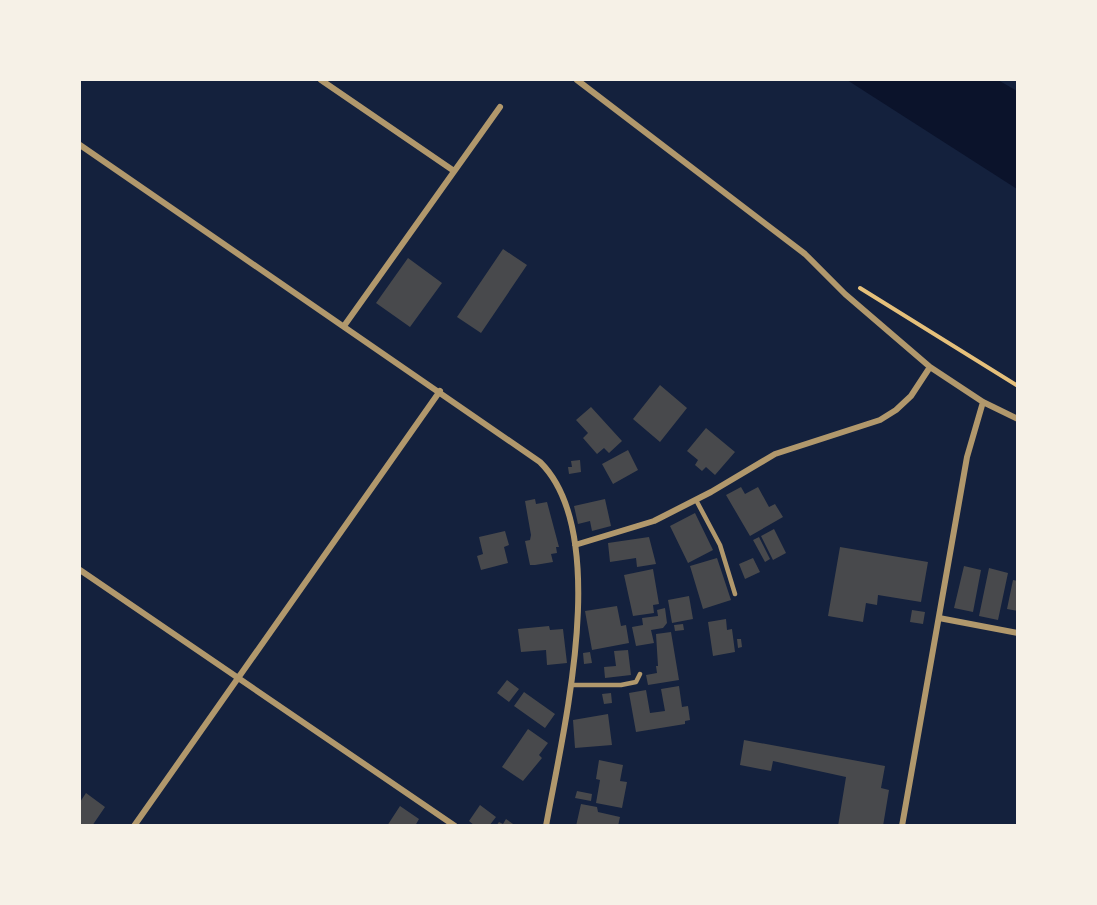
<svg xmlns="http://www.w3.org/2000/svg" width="1097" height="905" font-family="'Golos Text',sans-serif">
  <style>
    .water { fill: #0b132b }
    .building { fill: #48494c }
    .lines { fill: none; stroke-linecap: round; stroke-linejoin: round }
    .path { stroke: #e5c07b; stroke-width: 4 }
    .service { stroke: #b1986c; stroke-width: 4.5 }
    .minor { stroke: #b1986c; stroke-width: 6 }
  </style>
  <rect width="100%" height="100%" fill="#14213d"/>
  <!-- water -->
  <path class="water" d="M847 80H998L1017 91V189Z"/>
  <!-- building -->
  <path class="building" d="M503 249 527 265 481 333 457 317Z
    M408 258 442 283 410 327 376 303Z
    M660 385 687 408 660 442 633 419Z
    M591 407 622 441 609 453 604 448 597 454 583 438 588 433 576 420Z
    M706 428 735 452 715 475 706 467 702 471 695 465 698 460 687 451Z
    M628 450 638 470 613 484 602 464Z
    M580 460 581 472 569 474 568 467H572L571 461Z
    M741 487 745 494 758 487 769 507 775 504 783 517 750 536 726 495Z
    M535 499 536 504 547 502 559 547H556L557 553 551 554 553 562 535 565H530L525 541 530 540 531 535 525 501Z
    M605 499 611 526 592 531 590 521 578 524 574 506Z
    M695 513 713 550 688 563 670 526Z
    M774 529 786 553 773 560 761 536Z
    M505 531 509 545 504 547 508 563 481 570 477 556 483 554 479 537Z
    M649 537 656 564 637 567 636 558 610 562 608 543Z
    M759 537 770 559 765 562 753 540Z
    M840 547 928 562 921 602 878 595 877 605 866 603 863 622 828 616Z
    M717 558 731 600 703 609 690 566Z
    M753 558 760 572 745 579 739 564Z
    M964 566 981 570 973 612 954 608Z
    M989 568 1008 573 998 620 979 616Z
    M653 569 659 604 653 605 654 613 633 616 624 575Z
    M1013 580 1018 581V611L1007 609Z
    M689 596 693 619 672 623 668 600Z
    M617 606 621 626 626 625 629 643 592 650 585 611Z
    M665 608 667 623 663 628 651 630 654 643 636 646 632 627 643 625 642 618 658 616 657 610Z
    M912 610 925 612 923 624 910 622Z
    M726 619 727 630 732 629 735 652 713 656 708 622Z
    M683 624 684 630 675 631 674 625Z
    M549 626 550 630 563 629 567 663 547 665 546 650 521 652 518 629Z
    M671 632 679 680 648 685 646 675 657 673 656 666H658L656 634Z
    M737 639H741L742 647 738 648Z
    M628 650 631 675 605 678 604 667 616 666 614 651Z
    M590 652 592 663 584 664 583 653Z
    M507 680 519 689 509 702 497 693Z
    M679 686 682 707 688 706 690 720 685 721V724L636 732 629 693 646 690 650 713 665 711 661 689Z
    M524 692 555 714 545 728 514 706Z
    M611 693 612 703 604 704 602 694Z
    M608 714 612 745 575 748 573 720Z
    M528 729 548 743 539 755 542 758 523 781 502 767Z
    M744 740 885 766 881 788 889 790 883 826H838L846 777 773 761 771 771 740 765Z
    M599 760 623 765 620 781 627 782 622 808 596 803 600 780 596 779Z
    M577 791 592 794 591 801 575 798Z
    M86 793 105 807 92 826H80V802Z
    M581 804 597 807 598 812 620 817 618 826H576Z
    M480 805 496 817 489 826H475L469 821Z
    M400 806 419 819 415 826H387Z
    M506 819 516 826H496L499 822 503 824Z"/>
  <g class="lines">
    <!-- path -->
    <path class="path" d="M860 288 1018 386"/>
    <!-- service -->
    <path class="service" d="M696 500 720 545 735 594
      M571 685H621L636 682 640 674"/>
    <!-- minor -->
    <path class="minor" d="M321 80 454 171
      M577 80 805 254 845 294 930 367 983 402 1018 419
      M80 145 540 462C613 534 562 735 546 826
      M344 326 500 107
      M575 545 654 521 711 492 775 454 880 420 896 410 911 396 930 367
      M80 570 455 826
      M939 618 1018 633
      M134 826 440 391
      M902 826 967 457 983 402"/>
  </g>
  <!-- border -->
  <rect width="1097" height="905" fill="none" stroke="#f6f1e7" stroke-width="162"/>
</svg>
